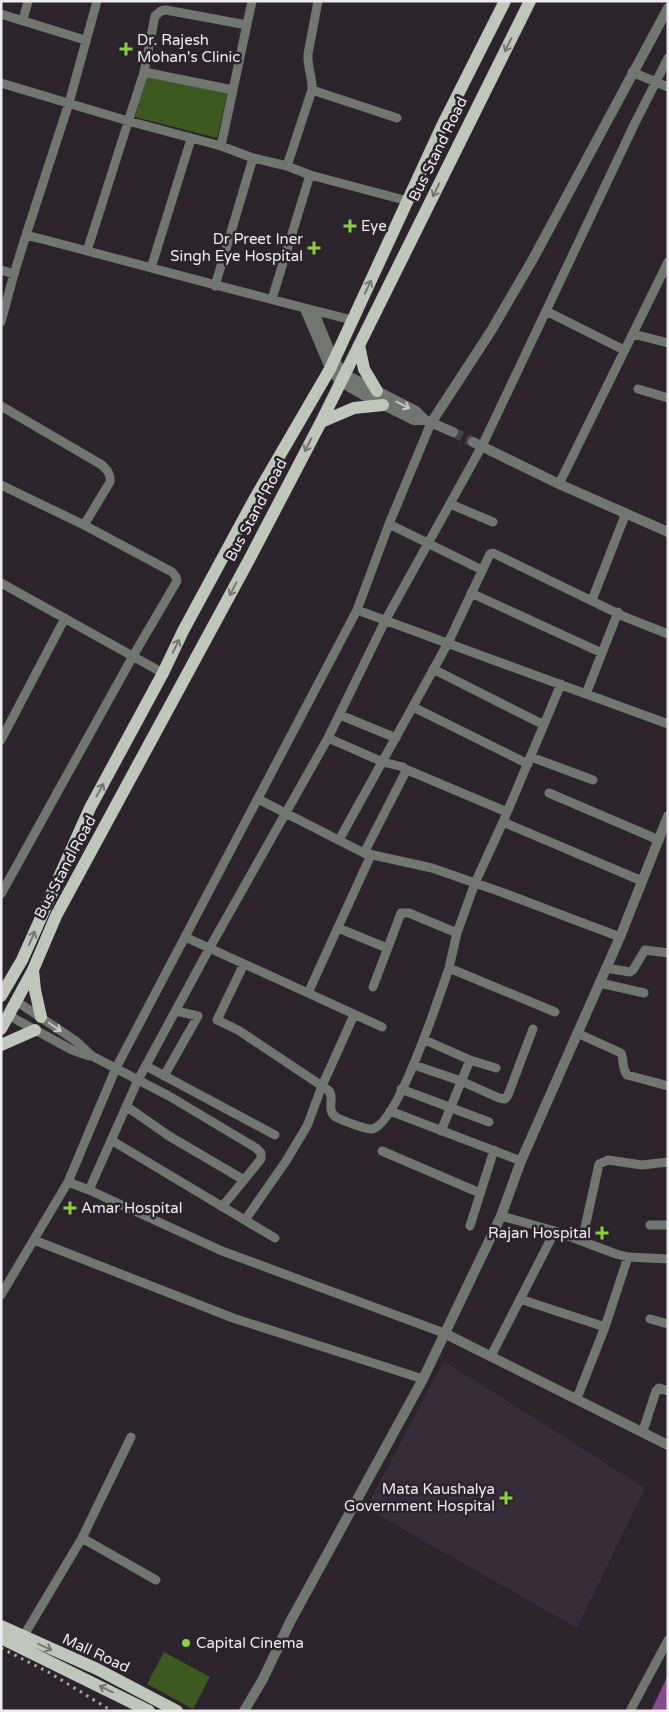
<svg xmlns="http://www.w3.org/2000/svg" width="669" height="1712" font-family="'Varela Round',sans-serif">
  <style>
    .built { fill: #392b3a }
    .green { fill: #3c5920 }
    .water { fill: #854c8c }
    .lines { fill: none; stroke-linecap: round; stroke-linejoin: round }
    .tertiary-tunnel { stroke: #49414a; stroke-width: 10; stroke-dasharray: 10 5; stroke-linecap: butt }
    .minor { stroke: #727670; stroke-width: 9 }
    .tertiary { stroke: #727670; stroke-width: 10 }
    .primary { stroke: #bfc7ba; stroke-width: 12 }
    .rail { stroke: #aba4ac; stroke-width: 3; stroke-dasharray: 2.5 5; stroke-linecap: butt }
    .oneway { stroke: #767574 }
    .oneway2 { stroke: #cac6ca }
    .poi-dot { fill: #8bce46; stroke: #2c232d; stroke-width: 2 }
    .labels { text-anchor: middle; stroke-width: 5; stroke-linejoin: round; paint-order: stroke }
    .poi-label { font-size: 15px; fill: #efe9f0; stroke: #2c232d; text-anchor: start }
    .street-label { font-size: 15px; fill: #efe9f0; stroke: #2c232d }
  </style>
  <rect width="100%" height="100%" fill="#2c232d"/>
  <!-- built -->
  <path class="built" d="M444 1361 645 1488 577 1628 366 1508Z"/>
  <!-- green -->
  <path class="green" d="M147 75 228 90 217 138 135 117Z
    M164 1652 210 1677 193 1709 147 1684Z"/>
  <!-- water -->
  <path class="water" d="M668 1675V1711H651Z"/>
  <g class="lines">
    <!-- tertiary-tunnel -->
    <path class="tertiary-tunnel" d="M453 432 473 442"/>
    <!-- minor -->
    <path class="minor" d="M1 14 85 40
      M23 20 28 1
      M144 72 233 90
      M632 72 668 87
      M1 83 128 121 221 146 253 158 287 166 310 175 408 201
      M312 90 397 118
      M221 146 252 1
      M287 166 312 90C313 78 307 67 308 54L318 1
      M26 235 69 103 97 1
      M87 251 144 72 155 16 161 11 166 10 247 25
      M151 268 191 139
      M1 270 14 274 26 235C135 263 243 293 352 320
      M215 286 253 158
      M272 299 310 175
      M304 308 330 369
      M314 311 334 360
      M546 311 634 125 668 58
      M1 322 14 274
      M633 334 668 343
      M638 389 668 398
      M1 406 102 465C107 470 111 474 110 482L84 525
      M431 423 389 524 357 610 116 1068 68 1182 89 1190 222 1251 444 1333
      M559 484 668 262
      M1 485 84 525 172 572 176 577 177 581 133 656 1 894
      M450 504 493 522
      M389 524 482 570
      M1 583 163 673
      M471 593 602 653
      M592 600 626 513
      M357 610 668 724
      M433 669 544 725
      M586 694 618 612
      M413 707 528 764
      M340 715 396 738
      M328 738 383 762 403 767 406 771 364 853
      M1 740 65 618
      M531 757 593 780
      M405 769 507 812
      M549 793 659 840
      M258 799 364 853 432 868 501 892 620 937
      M503 822 642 881
      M339 840 448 643 490 554 493 553 625 617 668 634
      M371 855 308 993 382 1027
      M338 928 387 948
      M185 937 308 993
      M244 964 217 1020 238 1030 328 1090C336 1097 325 1110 336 1117 341 1120 367 1130 372 1129 398 1124 440 994 449 968
      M606 968 630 972 633 970 645 950 668 953
      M600 983 644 993
      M373 987 401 913H409L457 933
      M16 1001 76 1041 92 1056 169 1096 256 1148 261 1153V1159L222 1207
      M555 1012 449 968 457 933 475 883 503 822 561 684
      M8 1015 72 1050 89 1056
      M577 1033 621 1053C624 1060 622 1069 627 1075L668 1086
      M425 1040 470 1060 496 1068
      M414 1065 461 1081 499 1098 505 1099 508 1095 533 1029
      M146 1066 275 1135
      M164 1076 198 1016 176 1011
      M401 1089 489 1122
      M126 1106 169 1136 244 1180
      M390 1111 521 1161
      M441 1131 470 1060
      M111 1140 275 1238
      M382 1151 480 1193
      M89 1190 138 1080 209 949 328 738 385 621 482 446 546 311 624 350
      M501 1216 555 1231 616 1254 628 1257 668 1259
      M245 1220 286 1161 307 1126 322 1086 354 1015
      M650 1225H668
      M470 1226 494 1150
      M34 1240 233 1318 423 1379
      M582 1241 599 1164 608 1160 642 1165 668 1162
      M1 1295 68 1182
      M520 1299 605 1327
      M650 1319 668 1324
      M491 1356 555 1231
      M577 1398 605 1327 628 1257
      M643 1431 656 1391 659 1388 668 1391
      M82 1538 156 1580
      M23 1637 82 1538 131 1437
      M630 1711 668 1640"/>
    <!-- tertiary -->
    <path class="tertiary" d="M334 360 344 374 416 411 425 420 453 432
      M330 369 341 382 365 396 414 420H425
      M431 423 491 331 533 259 668 8
      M473 442 559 484 668 532
      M444 1333 668 1445
      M244 1711 263 1679 290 1622 423 1379 501 1216 521 1161 620 937 668 816"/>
    <!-- primary -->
    <path class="primary" d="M359 345 364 369 377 391
      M321 422 354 408 383 405
      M33 970 35 990 41 1017
      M1 996 22 960 90 808 163 673 183 631 255 498 330 369 442 126 505 1
      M1 1029 33 970 56 916 250 558 321 422 530 1
      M1 1045 35 1030
      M1 1626 97 1669 177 1711
      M1 1638 149 1711"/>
    <!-- rail -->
    <path class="rail" d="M1 1648 50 1673 112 1711"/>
  </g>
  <!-- one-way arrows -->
  <defs><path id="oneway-shaft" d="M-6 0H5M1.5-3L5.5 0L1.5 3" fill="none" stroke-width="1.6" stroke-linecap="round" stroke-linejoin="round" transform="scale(1.25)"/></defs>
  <g class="oneway">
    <use href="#oneway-shaft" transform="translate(508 45) rotate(116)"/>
    <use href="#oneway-shaft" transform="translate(436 190) rotate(116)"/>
    <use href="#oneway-shaft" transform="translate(368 287) rotate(-65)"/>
    <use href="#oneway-shaft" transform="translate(308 445) rotate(117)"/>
    <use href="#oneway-shaft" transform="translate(233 589) rotate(118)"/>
    <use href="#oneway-shaft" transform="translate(176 646) rotate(-65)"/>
    <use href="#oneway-shaft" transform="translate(100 790) rotate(-61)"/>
    <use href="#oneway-shaft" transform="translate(32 938) rotate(-66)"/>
    <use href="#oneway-shaft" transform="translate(45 1647) rotate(25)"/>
    <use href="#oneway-shaft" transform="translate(106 1689) rotate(-153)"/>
  </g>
  <g class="oneway2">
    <use href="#oneway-shaft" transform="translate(403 405) rotate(27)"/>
    <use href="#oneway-shaft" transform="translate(55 1027) rotate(35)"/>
  </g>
  <!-- markers -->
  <g class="poi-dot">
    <path d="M123.5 41.5h5v5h5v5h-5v5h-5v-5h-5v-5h5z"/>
    <path d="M347.5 218.5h5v5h5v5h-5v5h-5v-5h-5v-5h5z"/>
    <path d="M311.5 240.5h5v5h5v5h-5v5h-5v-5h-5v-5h5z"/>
    <path d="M67.5 1200.5h5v5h5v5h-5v5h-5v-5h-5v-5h5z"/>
    <path d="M599.5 1225.5h5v5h5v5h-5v5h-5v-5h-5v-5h5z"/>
    <path d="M503.5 1490.5h5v5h5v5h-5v5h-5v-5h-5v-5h5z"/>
    <circle cx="186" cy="1643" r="5"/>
  </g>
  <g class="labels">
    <!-- poi labels -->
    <g class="poi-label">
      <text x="137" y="45">Dr. Rajesh<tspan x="137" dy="17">Mohan's Clinic</tspan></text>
      <text x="361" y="231">Eye</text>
      <text x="303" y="244" text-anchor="end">Dr Preet Iner<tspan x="303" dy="17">Singh Eye Hospital</tspan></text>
      <text x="81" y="1213">Amar Hospital</text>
      <text x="591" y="1238" text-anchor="end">Rajan Hospital</text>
      <text x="495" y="1494" text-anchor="end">Mata Kaushalya<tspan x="495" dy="17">Government Hospital</tspan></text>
      <text x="196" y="1648">Capital Cinema</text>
    </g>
    <!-- street labels -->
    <g class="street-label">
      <text transform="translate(438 149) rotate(-64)" y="5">Bus Stand Road</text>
      <text transform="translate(256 510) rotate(-62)" y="5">Bus Stand Road</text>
      <text transform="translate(65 867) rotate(-62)" y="5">Bus Stand Road</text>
      <text transform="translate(96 1653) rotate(25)" y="5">Mall Road</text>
    </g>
  </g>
  <!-- border -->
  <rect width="669" height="1712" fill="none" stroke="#efe9f0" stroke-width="5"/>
</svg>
